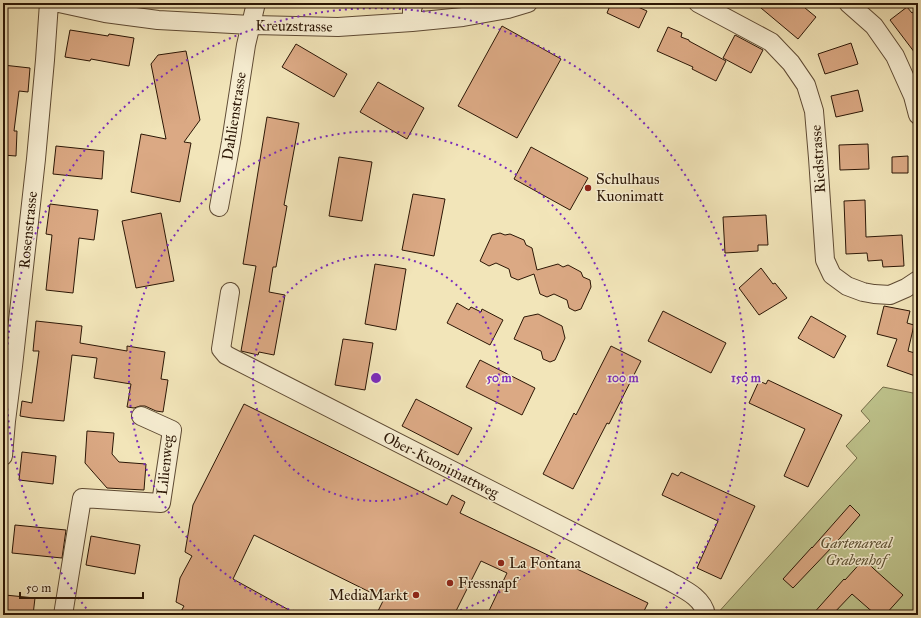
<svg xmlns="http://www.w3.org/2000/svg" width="921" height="618" font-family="'IM FELL Great Primer',serif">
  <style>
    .green { fill: #bec38c; stroke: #756d49 }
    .building { fill: #dba984; stroke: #2c1706 }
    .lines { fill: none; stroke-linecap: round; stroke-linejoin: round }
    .minor-casing { stroke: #5e4a33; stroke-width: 20 }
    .minor { stroke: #f7eed2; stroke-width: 18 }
    .ring { fill: none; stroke: #7b2cbf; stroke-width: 2; stroke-dasharray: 2 4 }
    .poi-dot { fill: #8f2418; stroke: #f7eed2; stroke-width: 1.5 }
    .labels { text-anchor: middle; stroke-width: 3; stroke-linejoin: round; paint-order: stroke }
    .street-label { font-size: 15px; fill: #2c1706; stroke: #f7eed2 }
    .poi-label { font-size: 15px; fill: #2c1706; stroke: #f7eed2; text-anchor: start }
    .park-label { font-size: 15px; font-style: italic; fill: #5f5335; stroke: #f7eed2 }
    .centre { fill: #7b2cbf; stroke: #f7eed2; stroke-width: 2 }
    .ring-label { font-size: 12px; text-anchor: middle; font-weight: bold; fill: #7b2cbf; stroke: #f7eed2; stroke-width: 3; stroke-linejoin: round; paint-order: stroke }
  </style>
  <rect width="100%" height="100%" fill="#f2e5b9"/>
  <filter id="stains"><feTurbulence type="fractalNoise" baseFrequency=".005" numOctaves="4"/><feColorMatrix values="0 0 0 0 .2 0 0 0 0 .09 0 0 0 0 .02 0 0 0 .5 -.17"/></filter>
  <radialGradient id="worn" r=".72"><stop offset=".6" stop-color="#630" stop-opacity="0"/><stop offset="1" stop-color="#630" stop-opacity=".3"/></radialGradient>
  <!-- green -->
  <path class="green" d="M883 387 918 394V615H716L857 458 846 446 870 421 861 411Z"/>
  <!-- building -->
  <path class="building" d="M611 3H629L647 11 639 28 607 13Z
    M755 3H799L816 17 798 39Z
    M907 7 912 13 918 9V57L890 20Z
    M502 26 561 59 517 138 458 106Z
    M668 27 682 33 681 37 689 40V41L726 61 716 81 692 69 693 67 657 51Z
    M70 30 108 36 109 34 134 38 129 66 91 59 90 61 65 57Z
    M735 35 763 50 751 73 723 58Z
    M851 43 858 64 825 74 818 54Z
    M296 44 347 74 334 97 282 67Z
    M186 51 200 120 184 142 191 143 180 202 131 192 141 134 166 139 151 64 158 55Z
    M3 65 30 68 28 92 19 91 14 131H17L16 156 3 155Z
    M378 82 424 108 407 139 360 112Z
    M858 90 863 111 836 117 831 96Z
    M267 117 299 123 284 205 287 206 276 267H273L269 292 285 295 274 355 259 352 258 355 241 351 256 266 243 264Z
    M868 144 869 169 840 170 839 145Z
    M56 146 104 151 102 179 53 174Z
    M531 147 588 178 570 210 514 179Z
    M908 156V173H892V157Z
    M339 157 372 162 362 221 329 216Z
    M413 194 445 199 434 256 402 250Z
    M865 200 866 237 902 235 904 266 883 267 882 260 868 261 867 253 846 254 844 201Z
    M50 204 98 210 94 240 79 238 73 293 46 290 52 235 46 234Z
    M161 213 174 281 136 288 122 221Z
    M766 215 768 245H758V251L725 253 723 217Z
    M500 233 505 235 510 234 524 240 526 245 532 248 537 270 558 264 563 267 568 265 581 272 583 277 590 280 591 287 581 309 575 311 569 308 567 300 554 294 547 297 540 294 534 274 518 280 511 277 509 269 496 263 489 266 480 261 492 235Z
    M375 264 406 269 396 330 365 324Z
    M761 268 773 284 775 283 787 298 759 315 739 288Z
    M457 303 469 310 471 307 481 312 482 309 503 320 490 345 447 323Z
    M884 306 910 311 907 323 914 325 908 351 918 354V377L887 366 897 339 877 334Z
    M663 311 726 343 711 373 648 341Z
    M538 314 562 326 565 338 555 360 550 362 543 359 541 351 514 339 524 317Z
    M811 316 846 336 834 358 798 338Z
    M36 321 82 326 80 343 127 351V346L165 352 161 379 168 380 163 412 156 411 145 406H140L134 408 127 407 131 384 94 378 97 358 72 355 64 421 32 418 20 416 22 401 32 403 39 351H33Z
    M343 339 373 343 365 390 335 385Z
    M611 346 641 361 609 424 607 423 573 489 543 474 574 413 576 415Z
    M480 360 535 388 522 415 466 387Z
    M768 380 842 415 808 487 784 476 805 429 749 403 759 381 766 384Z
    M416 399 472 428 458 455 402 426Z
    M244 404 447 505 452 495 465 502 460 513 648 603 642 615H487L507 573 481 561 454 615H376L384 599 254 535 233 579 298 615H179L184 606 176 602 180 578 192 556 185 552 193 505Z
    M87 431 114 433 112 454 119 462 146 464 144 490 107 488 85 463Z
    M22 452 56 456 53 484 19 480Z
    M681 472 755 506 721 579 697 568 718 521 662 495 672 473 678 476Z
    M850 505 860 515 834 545 793 588 783 579 812 547V548Z
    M15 525 66 530 62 558 12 553Z
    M91 536 140 545 135 574 86 565Z
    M864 559 874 569 903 595 885 615H876L852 594 832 615H812L844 579 845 580Z
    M5 595 35 598 33 615H3Z"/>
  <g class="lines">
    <defs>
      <path id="minor" d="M59 3 105 13 158 20 251 25 338 27 412 22 463 17 508 9 528 3
        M698 3 771 42 791 63 806 85 814 111 818 158 825 260 832 275 847 286 863 292 874 294 890 295 906 288 918 280
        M848 3 874 26 895 56 913 96 918 115
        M412 22V9L414 3
        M219 207 231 142 246 45 256 3
        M230 292 221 349 226 355 669 581C683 589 703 597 706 615
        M3 456 6 421 13 366 36 159 45 60 49 3
        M63 615 82 498 161 503 172 430 141 416"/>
    </defs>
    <!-- minor casing -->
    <use href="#minor" class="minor-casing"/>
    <!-- minor -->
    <use href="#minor" class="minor"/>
  </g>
  <!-- distance rings -->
  <g class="ring">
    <circle cx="376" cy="378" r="123"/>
    <path d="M306 615A247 247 0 1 1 446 615"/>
    <path d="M90 613A370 370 0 1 1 662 613"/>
  </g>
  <!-- markers -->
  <g class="poi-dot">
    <circle cx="588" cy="188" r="4"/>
    <circle cx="501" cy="563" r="4"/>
    <circle cx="450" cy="583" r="4"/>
    <circle cx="416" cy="595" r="4"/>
  </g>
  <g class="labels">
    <!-- street labels -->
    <g class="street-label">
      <text transform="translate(294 26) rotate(1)" y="5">Kreuzstrasse</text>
      <text transform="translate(234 116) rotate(-81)" y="5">Dahlienstrasse</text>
      <text transform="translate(818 159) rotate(-94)" y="5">Riedstrasse</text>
      <text transform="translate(28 230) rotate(-84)" y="5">Rosenstrasse</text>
      <text transform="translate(165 465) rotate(-84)" y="5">Lilienweg</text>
      <text transform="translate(441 465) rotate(27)" y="5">Ober-Kuonimattweg</text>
    </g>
    <!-- poi labels -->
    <g class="poi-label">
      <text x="596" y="184">Schulhaus<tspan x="596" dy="17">Kuonimatt</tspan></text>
      <text x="509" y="568">La Fontana</text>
      <text x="458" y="588">Fressnapf</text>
      <text x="408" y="600" text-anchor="end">MediaMarkt</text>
    </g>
    <!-- park labels -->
    <g class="park-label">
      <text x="856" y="548">Gartenareal<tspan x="856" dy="17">Grabenhof</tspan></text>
    </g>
  </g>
  <circle cx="376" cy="378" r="6" class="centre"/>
  <g class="ring-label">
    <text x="499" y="382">50 m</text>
    <text x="623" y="382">100 m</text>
    <text x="746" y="382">150 m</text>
  </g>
  <!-- margin -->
  <rect width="921" height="618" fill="none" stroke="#f2e5b9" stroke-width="16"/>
  <rect x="4" y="4" width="913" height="610" fill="none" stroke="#2c1706" stroke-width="2"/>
  <rect x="8" y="8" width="905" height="602" fill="none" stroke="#2c1706"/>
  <!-- scale -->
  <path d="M20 592v6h123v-6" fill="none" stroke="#2c1706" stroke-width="2"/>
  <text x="26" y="592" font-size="12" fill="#2c1706" stroke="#f7eed2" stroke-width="3" paint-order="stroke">50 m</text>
  <rect width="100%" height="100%" filter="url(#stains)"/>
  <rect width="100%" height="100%" fill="url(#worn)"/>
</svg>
